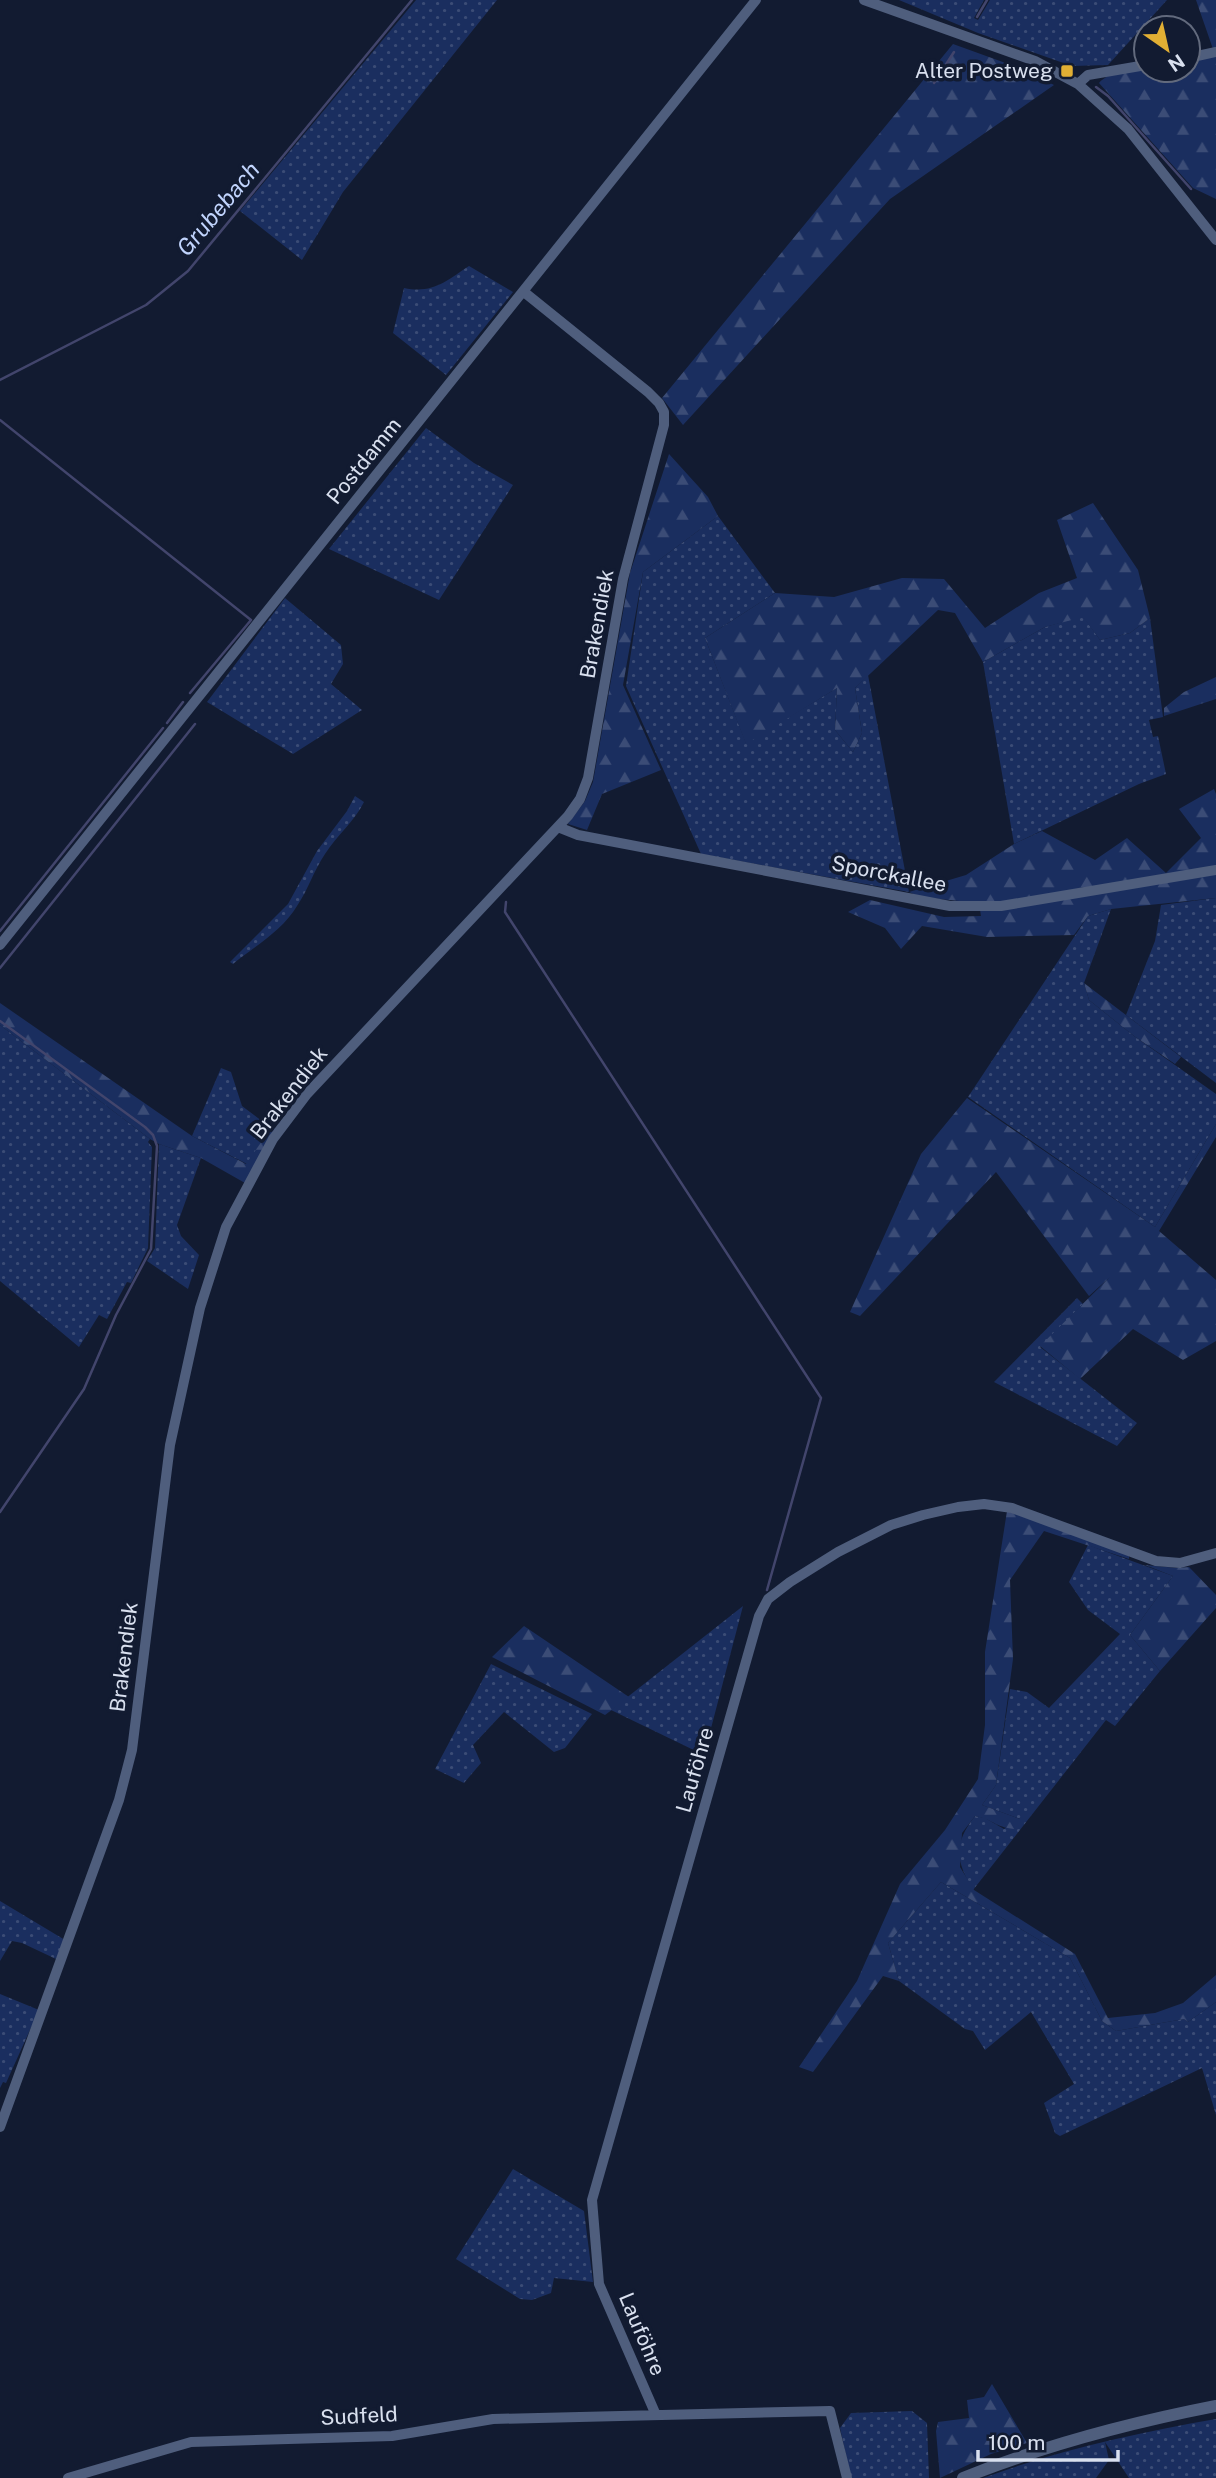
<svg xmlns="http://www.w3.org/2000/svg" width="1216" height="2478" font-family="'Public Sans',sans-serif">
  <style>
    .green { fill: url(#green-dots) }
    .forest { fill: url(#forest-firs) }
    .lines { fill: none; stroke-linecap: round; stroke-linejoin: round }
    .stream { stroke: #42456c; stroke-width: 2.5 }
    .minor { stroke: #4f5e7d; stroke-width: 10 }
    .tertiary { stroke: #4f5e7d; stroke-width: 12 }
    .poi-dot { fill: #e1af34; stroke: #121b31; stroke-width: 2.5 }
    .labels { text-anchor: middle; stroke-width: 7; stroke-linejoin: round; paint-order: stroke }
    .poi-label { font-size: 21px; fill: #d9e0ef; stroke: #121b31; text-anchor: end }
    .street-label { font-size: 21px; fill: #d9e0ef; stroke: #121b31 }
    .water-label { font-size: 23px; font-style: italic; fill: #c1d4fd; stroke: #121b31 }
  </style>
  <defs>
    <pattern id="green-dots" width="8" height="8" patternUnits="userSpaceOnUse" patternTransform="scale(1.75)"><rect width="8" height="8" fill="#1a2e5f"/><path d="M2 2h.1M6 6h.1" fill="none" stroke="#3b4c76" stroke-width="1.8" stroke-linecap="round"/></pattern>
    <pattern id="forest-firs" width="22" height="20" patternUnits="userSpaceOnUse" patternTransform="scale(1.75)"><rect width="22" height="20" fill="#1a2e5f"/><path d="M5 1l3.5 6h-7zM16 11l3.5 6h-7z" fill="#3b4c76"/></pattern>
  </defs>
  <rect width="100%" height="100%" fill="#121b31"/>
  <!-- green -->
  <path class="green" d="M416 0H497L343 192 302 260 240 211Z
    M899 0H984L974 18 978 20 990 0H1167L1108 65 1072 66 978 33Z
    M469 266 513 292 446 375 393 333 404 288C433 294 446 281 469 266Z
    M426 428 474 463 513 485 439 600 329 549Z
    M718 516 775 593 705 638 746 743 837 688 835 730 853 752 862 733 855 688 868 675 909 892 701 854 626 686 643 572Z
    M285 598 341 645 343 664 331 684 362 710 293 754 207 702Z
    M1083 616 1100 640 1130 633 1150 618 1163 717 1149 720 1153 737 1158 736 1166 774 1139 784 1014 844 983 662 1045 627Z
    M355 796 364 802C354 822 337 835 325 854 314 870 308 890 297 906 283 930 254 947 233 964L230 962 288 904 317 851 347 811Z
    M1216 898V1083L1126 1015 1155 941 1161 905Z
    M1111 909 1084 983 1089 1000 1134 1036 1216 1094V1124L1155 1227 968 1097 1088 916Z
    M0 1025 150 1139 148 1142 152 1147 148 1248 131 1283 127 1282 107 1319 99 1315 79 1347 0 1281Z
    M221 1068 231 1072 242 1106 271 1128 247 1164 192 1136Z
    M159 1144 201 1158 177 1225 181 1236 199 1255 188 1289 147 1261 155 1248Z
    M1077 1298 1083 1304 1040 1347 1137 1423 1117 1446 994 1382Z
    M1088 1545 1173 1576 1130 1635 1160 1671 1115 1726 1106 1720 973 1890C956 1861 953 1844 975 1816L985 1818 1004 1829 1020 1819 982 1805 996 1785 1010 1689 1027 1692 1049 1708 1120 1634 1088 1610 1069 1582Z
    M743 1606 704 1755 611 1710Z
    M491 1664 592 1714 565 1748 554 1752 504 1712 473 1745 481 1763 464 1783 435 1769Z
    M941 1882 1070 1958 1102 2021 1116 2031 1184 2019 1188 2022 1216 2002V2115L1202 2068 1060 2136 1055 2133 1044 2103 1074 2084 1031 2012 985 2050 973 2031 965 2029 899 1981 888 1943Z
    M0 1901 65 1940 56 1959 22 1943 12 1941 0 1961Z
    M0 1994 39 2010 6 2083 3 2082 0 2088Z
    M513 2169 584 2211 593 2282 554 2278 551 2293 532 2300 520 2299 456 2259Z
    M912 2411 927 2423 929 2478H851L840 2428 851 2413Z
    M1216 2419V2478H1129L1105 2442 1109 2460 1096 2478H983C1059 2450 1136 2433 1216 2419Z"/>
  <!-- forest -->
  <path class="forest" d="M1196 0H1216V48L1213 49Z
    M953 44 1025 70 1054 85 890 199 683 425 662 398Z
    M1216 55V199L1193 188 1099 83C1116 64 1164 70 1188 70V61Z
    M669 454 708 497 718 516 643 572 623 685 661 770 602 794 587 830 568 824 585 801 593 782 630 573Z
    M1093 503 1138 570 1150 618 1130 633 1100 640 1083 617 1045 627 983 662 955 613 938 610 855 688 862 733 853 752 835 730 837 688 746 744 705 638 775 593 834 597 902 578 944 579 985 628 1039 593 1077 578 1057 520Z
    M1216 677V699L1164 716V708L1184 692Z
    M1214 789 1216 794V898L1111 909 1088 916 1074 935 987 937 922 926 901 949 885 928 848 912 870 900 944 917 981 916 979 903 920 897 909 892 966 875 1014 844 1042 831 1095 860 1127 838 1166 873 1201 838 1179 809Z
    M1084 983 1181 1057 1175 1064 1134 1036 1089 1000Z
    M0 1003 192 1136 246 1164 271 1128H276L245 1183 201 1158 159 1144 150 1139 0 1025Z
    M967 1098 1155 1227 1216 1124V1137L1159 1231 1216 1280V1341L1183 1360 1133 1329 1080 1379 1040 1346 1110 1277 1089 1296 996 1172 860 1316 850 1312 921 1154Z
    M1007 1511 1129 1554V1559L1044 1531 1010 1580 1013 1659 996 1785 982 1805 1020 1819 1018 1829C997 1829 993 1819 975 1816L962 1833 960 1867 974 1890 1075 1954 1108 2018 1155 2013 1183 2003 1216 1975V2002L1188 2022 1184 2019 1116 2031 1102 2021 1070 1958 941 1882 888 1943 899 1981 883 1976 813 2072 799 2067 857 1981 900 1884 945 1830 978 1779 985 1725V1652Z
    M1145 1565 1177 1568 1189 1567 1216 1595V1608L1160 1671 1130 1635 1173 1576Z
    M524 1626 629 1697 605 1715 492 1657Z
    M992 2384 1027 2443 991 2454 940 2478 936 2431 938 2422 969 2418 967 2400 984 2397Z"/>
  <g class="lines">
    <!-- stream -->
    <path class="stream" d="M977 17 987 0
      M934 83 954 52
      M1096 87 1108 96 1191 189
      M0 380 146 305 188 271 412 0
      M0 420 251 620 190 693
      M167 723 183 702
      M506 902 505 912 821 1398 767 1590
      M0 931 163 728
      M0 968 195 724
      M0 1021 145 1127 153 1135 157 1146 151 1249 116 1315 84 1389 0 1512"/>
    <!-- minor -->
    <path class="minor" d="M864 0 1035 61 1078 84 1128 129 1216 240
      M1188 58 1216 52
      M1078 84 1088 75 1146 65
      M558 827 578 835 950 906H1001L1216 870
      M0 945 756 0
      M0 2127 119 1800 132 1750 170 1445 200 1308 226 1227 273 1139 307 1094 568 816 580 799 588 778 623 579 664 425V412L659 403 648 392 524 292
      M656 2415 599 2284 592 2200 759 1616 768 1599 790 1582 838 1552 891 1525 923 1515 958 1507 984 1504 1012 1508 1156 1561 1180 1563 1216 1553
      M68 2478 191 2442 392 2436 493 2419 830 2411 847 2478"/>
    <!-- tertiary -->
    <path class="tertiary" d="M963 2478C1045 2445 1129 2423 1216 2406"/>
  </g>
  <!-- markers -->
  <rect class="poi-dot" x="1060" y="64" width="14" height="14" rx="3.5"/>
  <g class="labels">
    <!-- poi labels -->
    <g class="poi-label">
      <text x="1053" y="78">Alter Postweg</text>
    </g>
    <!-- street labels -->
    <g class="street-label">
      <text transform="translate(364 461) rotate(-51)" y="7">Postdamm</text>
      <text transform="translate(597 624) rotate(-80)" y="7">Brakendiek</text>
      <text transform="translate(889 874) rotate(11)" y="7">Sporckallee</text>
      <text transform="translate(289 1093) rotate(-52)" y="7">Brakendiek</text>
      <text transform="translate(124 1657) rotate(-83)" y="7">Brakendiek</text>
      <text transform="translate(695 1770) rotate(-74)" y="7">Lauföhre</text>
      <text transform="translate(642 2334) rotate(67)" y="7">Lauföhre</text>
      <text transform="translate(359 2416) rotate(-3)" y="7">Sudfeld</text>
    </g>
    <!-- water labels -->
    <g class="water-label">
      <text transform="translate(218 209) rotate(-50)" y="8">Grubebach</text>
    </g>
  </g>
  <!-- north arrow -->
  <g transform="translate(1167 49) rotate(146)"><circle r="33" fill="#121b31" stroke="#626a7d" stroke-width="2"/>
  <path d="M0-5L12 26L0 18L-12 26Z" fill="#e1af34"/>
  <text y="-10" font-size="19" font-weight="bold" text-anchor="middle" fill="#d9e0ef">N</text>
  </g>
  <!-- scale -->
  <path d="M978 2450v10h140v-10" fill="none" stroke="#d9e0ef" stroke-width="3.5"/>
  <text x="988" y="2450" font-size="21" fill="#d9e0ef" stroke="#121b31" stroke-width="5" paint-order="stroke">100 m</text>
</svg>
